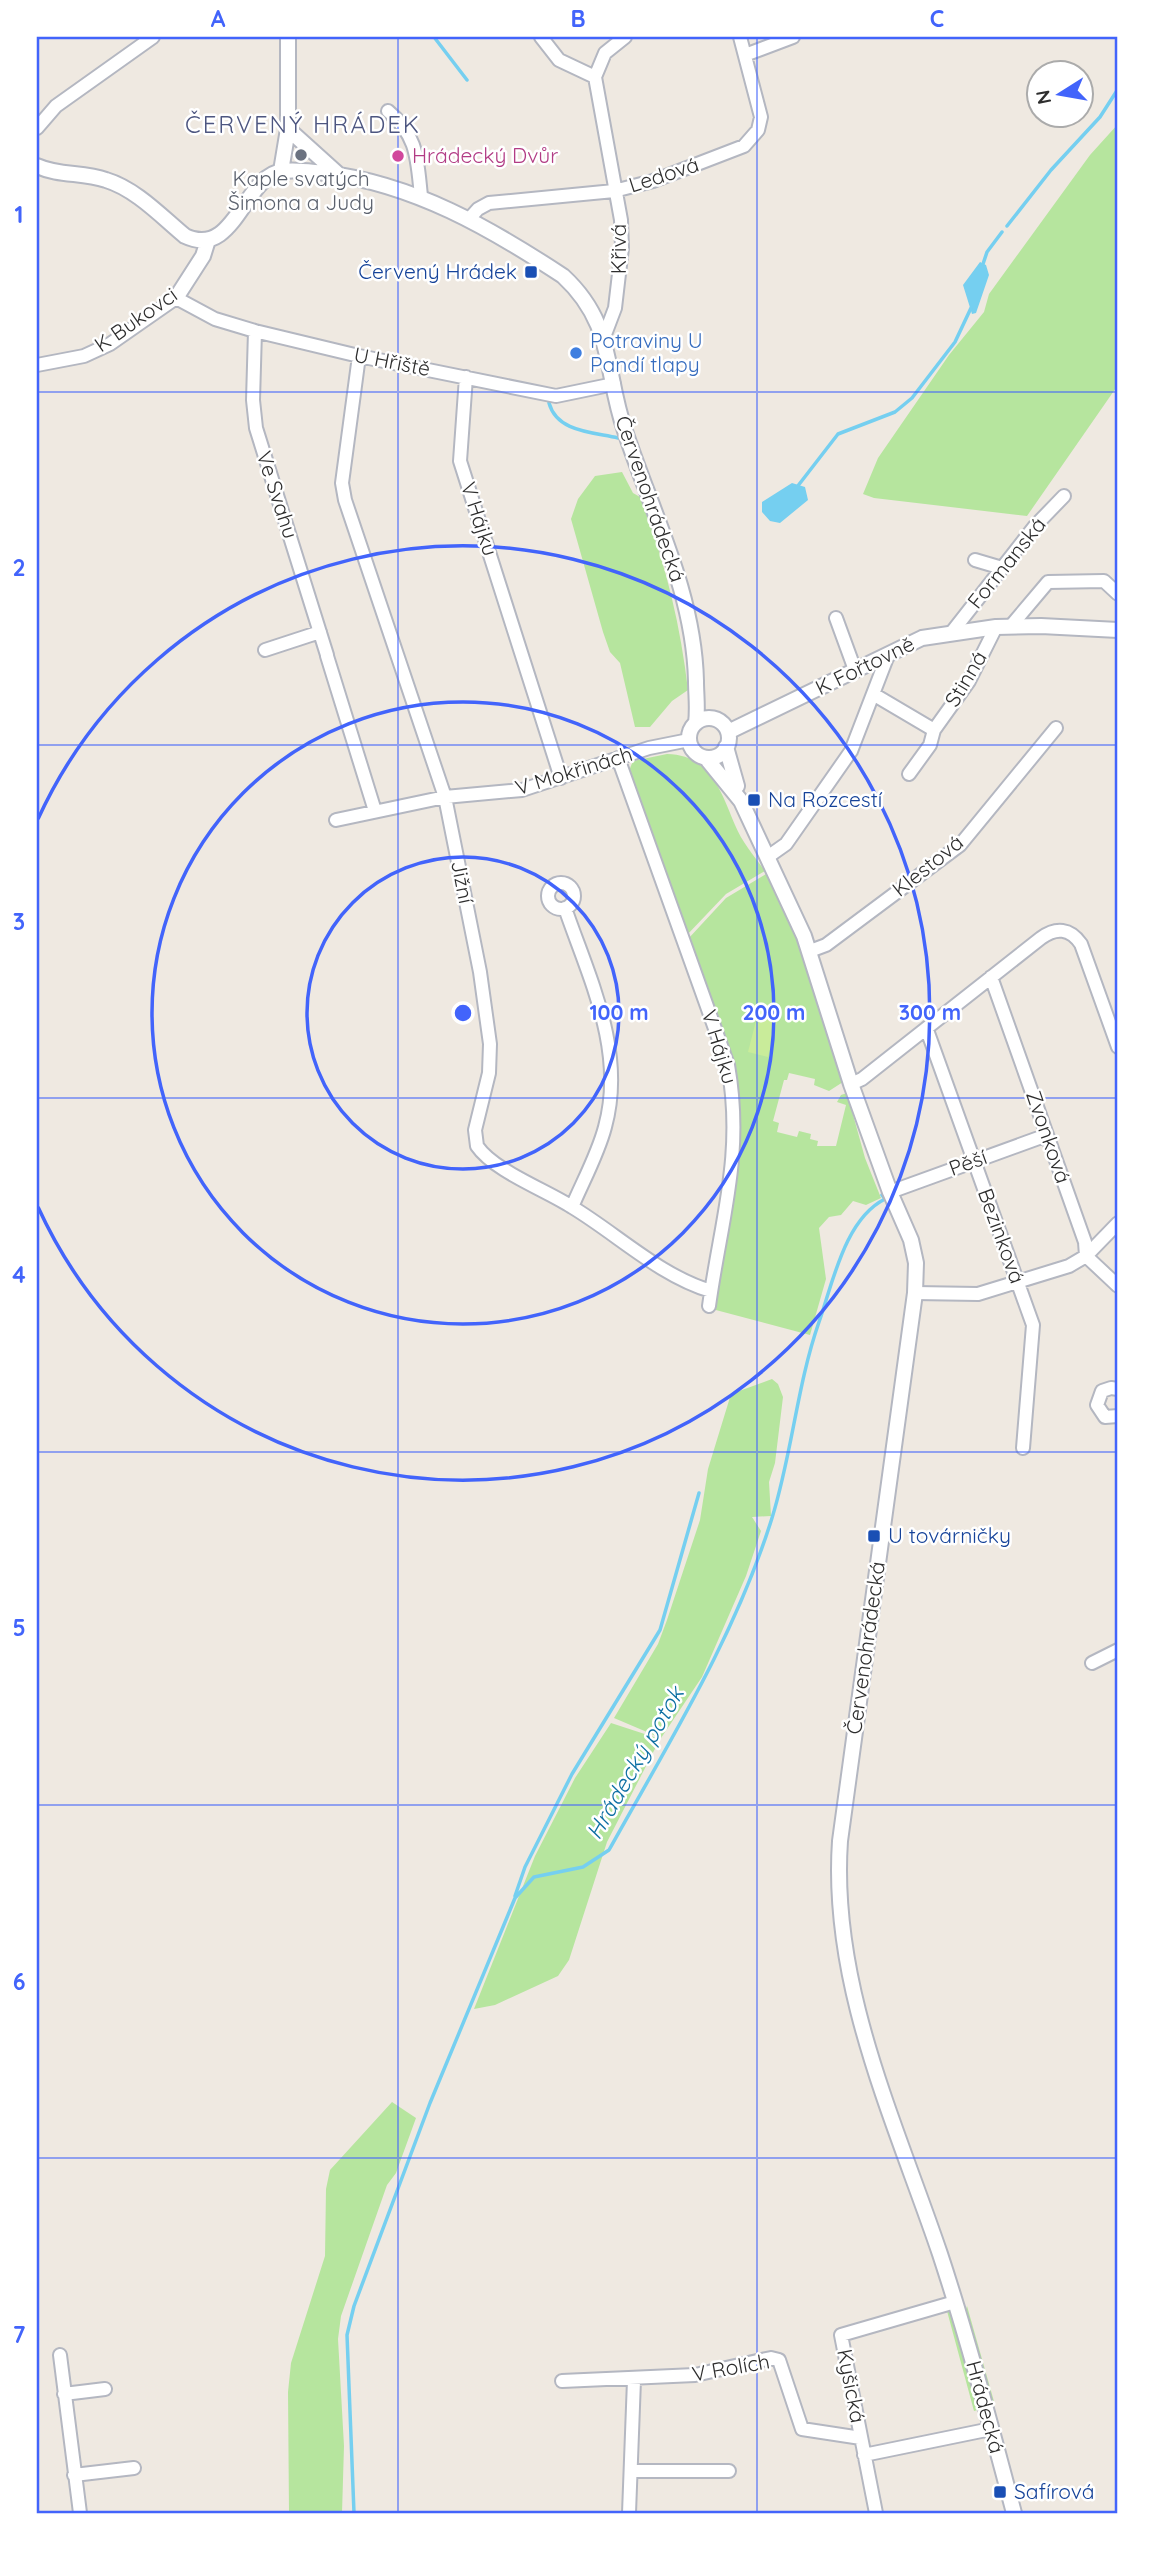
<svg xmlns="http://www.w3.org/2000/svg" width="1155" height="2550" font-family="Quicksand,sans-serif">
  <style>
    .grass { fill: #b6e59e }
    .pitch { fill: #c9ec9a }
    .water { fill: #75cff0 }
    .lines { fill: none; stroke-linecap: round; stroke-linejoin: round }
    .stream { stroke: #75cff0; stroke-width: 3.5 }
    .minor-casing { stroke: #b4b7c1; stroke-width: 16 }
    .tertiary-casing { stroke: #b4b7c1; stroke-width: 18 }
    .minor { stroke: #fff; stroke-width: 12 }
    .tertiary { stroke: #fff; stroke-width: 14 }
    .grid { fill: none; stroke: #4264fb; stroke-width: 2; stroke-opacity: 0.55 }
    .ring { fill: none; stroke: #4264fb; stroke-width: 3.5 }
    .worship-dot { fill: #6b7280; stroke: #fff; stroke-width: 2.5 }
    .hotel-dot { fill: #d1479c; stroke: #fff; stroke-width: 2.5 }
    .transit-dot { fill: #1a4fb4; stroke: #fff; stroke-width: 2.5 }
    .shop-dot { fill: #3f7fe0; stroke: #fff; stroke-width: 2.5 }
    .labels { text-anchor: middle; stroke-width: 5; stroke-linejoin: round; paint-order: stroke }
    .hotel-label { font-size: 21px; fill: #b23c85; stroke: #fff; text-anchor: start }
    .street-label { font-size: 21px; fill: #2e2e2e; stroke: #fff }
    .worship-label { font-size: 21px; fill: #5b616d; stroke: #fff }
    .transit-label { font-size: 21px; fill: #164399; stroke: #fff; text-anchor: start }
    .shop-label { font-size: 21px; fill: #366cbe; stroke: #fff; text-anchor: start }
    .water-label { font-size: 23px; font-style: italic; fill: #0d6fa3; stroke: #fff }
    .quarter-label { font-size: 24px; letter-spacing: 2px; fill: #4d5680; stroke: #fff }
    .centre { fill: #4264fb; stroke: #fff; stroke-width: 3.5 }
    .ring-label { font-size: 21px; text-anchor: middle; font-weight: bold; fill: #4264fb; stroke: #fff; stroke-width: 5; stroke-linejoin: round; paint-order: stroke }
    .neatline { fill: none; stroke: #4264fb; stroke-width: 2.5 }
    .grid-label { font-size: 23px; text-anchor: middle; font-weight: bold; fill: #4264fb }
  </style>
  <rect width="100%" height="100%" fill="#efe9e1"/>
  <!-- grass -->
  <path class="grass" d="M1118 124V385L1027 516 874 498 863 494 878 458 949 355 984 312 989 294 1090 155Z
    M622 472 633 493 640 497C665 561 680 622 688 690L672 701 650 727H635L620 663 610 652 603 632 571 519 578 499 595 476Z
    M667 754C710 755 721 791 735 825 742 842 754 856 765 871L726 894 686 936 628 773 633 761Z
    M766 874 770 882 775 880 803 949 843 1082 829 1091 814 1085 815 1079 789 1073 787 1080H784L773 1121 779 1123 777 1132 797 1137 799 1131 811 1134 810 1139 818 1141 817 1146H836L846 1105 837 1102 841 1095 847 1093 865 1158 881 1198 866 1205 853 1201 841 1215 829 1217 819 1228 826 1279 810 1335 712 1309 728 1228 740 1127 736 1086 688 939 726 898Z
    M772 1379 778 1384 783 1397 775 1463 769 1482 771 1516 752 1517 761 1531 746 1576 702 1677 661 1738 614 1718 658 1644 667 1620 700 1520 708 1469 731 1394Z
    M611 1723 660 1739 607 1842 569 1960 558 1976 495 2005 474 2009 535 1856 575 1778Z
    M392 2102 416 2118 396 2173 387 2185 341 2316 338 2339 344 2446 342 2513H289L288 2392 291 2363 325 2256 326 2189 330 2170Z
    M967 2306 995 2405 991 2406 965 2312Z
    M947 2311 952 2313 981 2409 974 2411Z"/>
  <!-- pitch -->
  <path class="pitch" d="M757 1017 777 1022 768 1057 748 1052Z"/>
  <!-- water -->
  <path class="water" d="M980 262 986 265 989 275 976 313 972 314 963 285Z
    M792 483 805 487 808 500 780 523 770 521 762 512V502Z"/>
  <g class="lines">
    <!-- stream -->
    <path class="stream" d="M434 37 467 80
      M1007 226 1051 170 1100 117 1118 89
      M983 264 987 252 1002 232
      M549 403C557 432 592 432 618 438
      M797 487 838 434 895 412 912 398 955 342 971 308
      M515 1896 525 1867 572 1774 660 1630 699 1493
      M354 2513 347 2335 354 2306 430 2103 515 1898 534 1877 583 1867 609 1850C669 1742 735 1637 772 1518 792 1454 797 1385 819 1322 833 1282 845 1219 885 1199L882 1195"/>
    <defs>
      <path id="minor" d="M541 37 559 60 595 77
        M745 55 793 37
        M388 111C418 136 417 159 421 196
        M37 128 56 106 153 37
        M469 219 478 209 489 203 614 191 653 181 744 146 758 130 761 117 740 37
        M255 331 253 400 256 428 327 655
        M604 337 615 308 622 248 621 220 595 77 605 53 625 37
        M359 356 342 483 345 500 445 797 480 972 490 1044 489 1073 475 1130 477 1146C494 1171 546 1190 572 1207 617 1234 660 1276 711 1291
        M37 365 84 356 110 344 176 298 215 319 255 331 359 356 556 396 614 384
        M466 377 460 461 561 778
        M975 560 1002 568
        M836 618 855 670
        M1010 627 1048 582 1104 581 1118 594
        M952 632 1035 526 1064 496
        M265 650 320 632
        M327 656 375 811
        M873 694 934 730 969 681 996 627
        M618 758 728 1065C744 1155 721 1219 709 1306
        M909 774 930 745 934 730
        M336 820 445 797 522 790 649 748 689 740
        M769 856 786 844 851 751 888 655
        M548 896a13 13 0 1 1 26 0a13 13 0 1 1-26 0Z
        M565 908C589 978 626 1051 605 1127 598 1154 583 1181 572 1207
        M810 951 826 945 960 845 1056 728
        M991 977 1085 1242 1086 1256 1118 1286
        M927 1030 1033 1325 1023 1448
        M851 1084 862 1079 1041 938C1056 927 1070 928 1081 944L1118 1047
        M890 1192 1047 1135
        M915 1293 978 1294 1069 1266 1086 1256 1118 1223
        M1118 1389 1111 1388 1102 1391 1097 1405 1105 1417 1118 1416
        M1092 1663 1118 1650
        M60 2355 80 2513
        M562 2381 695 2375 771 2358 779 2360 802 2429 861 2438
        M64 2394 105 2389
        M864 2455 991 2429
        M631 2471H729
        M74 2475 134 2468
        M629 2513 634 2380
        M876 2513 841 2335 955 2302"/>
      <path id="tertiary" d="M288 129 339 175
        M37 166C59 176 83 172 106 180 136 189 162 217 185 236 235 260 244 175 283 171 297 169 312 172 325 173 414 184 490 228 563 276 615 324 604 371 625 431 652 513 694 592 696 681 696 695 698 708 696 723
        M281 171 288 129V37
        M176 298 203 256 208 240
        M689 738a20 20 0 1 1 40 0a20 20 0 1 1-40 0Z
        M728 732 922 638 996 627 1041 626 1118 630
        M726 747 737 786
        M706 758 741 801 804 936 851 1084 890 1192 911 1240 916 1263 915 1293 840 1841C830 1985 895 2121 940 2254 968 2339 991 2427 1014 2513"/>
    </defs>
    <!-- minor casing -->
    <use href="#minor" class="minor-casing"/>
    <!-- tertiary casing -->
    <use href="#tertiary" class="tertiary-casing"/>
    <!-- minor -->
    <use href="#minor" class="minor"/>
    <!-- tertiary -->
    <use href="#tertiary" class="tertiary"/>
  </g>
  <!-- grid -->
  <path class="grid" d="M398 37V2513M757 37V2513M37 392H1118M37 745H1118M37 1098H1118M37 1452H1118M37 1805H1118M37 2158H1118"/>
  <!-- distance rings -->
  <g class="ring">
    <circle cx="463" cy="1013" r="156"/>
    <circle cx="463" cy="1013" r="311"/>
    <path d="M38 819A467 467 0 1 1 38 1207"/>
  </g>
  <!-- markers -->
  <circle class="worship-dot" cx="301" cy="155" r="7"/>
  <circle class="hotel-dot" cx="398" cy="156" r="7"/>
  <g class="transit-dot">
    <rect x="524" y="265" width="14" height="14" rx="3.5"/>
    <rect x="747" y="793" width="14" height="14" rx="3.5"/>
    <rect x="867" y="1529" width="14" height="14" rx="3.5"/>
    <rect x="993" y="2485" width="14" height="14" rx="3.5"/>
  </g>
  <circle class="shop-dot" cx="576" cy="353" r="7"/>
  <g class="labels">
    <!-- hotel labels -->
    <g class="hotel-label">
      <text x="412" y="163">Hrádecký Dvůr</text>
    </g>
    <!-- street labels -->
    <g class="street-label">
      <text transform="translate(664 175) rotate(-18)" y="7">Ledová</text>
      <text transform="translate(619 249) rotate(-90)" y="7">Křivá</text>
      <text transform="translate(136 320) rotate(-35)" y="7">K Bukovci</text>
      <text transform="translate(392 362) rotate(11)" y="7">U Hřiště</text>
      <text transform="translate(277 495) rotate(72)" y="7">Ve Svahu</text>
      <text transform="translate(650 499) rotate(71)" y="7">Červenohrádecká</text>
      <text transform="translate(479 519) rotate(72)" y="7">V Hájku</text>
      <text transform="translate(1007 563) rotate(-51)" y="7">Formanská</text>
      <text transform="translate(865 666) rotate(-26)" y="7">K Fořtovně</text>
      <text transform="translate(966 679) rotate(-59)" y="7">Stinná</text>
      <text transform="translate(574 771) rotate(-17)" y="7">V Mokřinách</text>
      <text transform="translate(928 866) rotate(-39)" y="7">Klestová</text>
      <text transform="translate(462 882) rotate(79)" y="7">Jižní</text>
      <text transform="translate(719 1047) rotate(73)" y="7">V Hájku</text>
      <text transform="translate(1048 1137) rotate(71)" y="7">Zvonková</text>
      <text transform="translate(968 1163) rotate(-20)" y="7">Pěší</text>
      <text transform="translate(1001 1236) rotate(70)" y="7">Bezinková</text>
      <text transform="translate(866 1648) rotate(-82)" y="7">Červenohrádecká</text>
      <text transform="translate(731 2368) rotate(-10)" y="7">V Rolích</text>
      <text transform="translate(851 2386) rotate(79)" y="7">Kyšická</text>
      <text transform="translate(985 2407) rotate(75)" y="7">Hrádecká</text>
    </g>
    <!-- worship labels -->
    <g class="worship-label">
      <text x="301" y="186">Kaple svatých<tspan x="301" dy="24">Šimona a Judy</tspan></text>
    </g>
    <!-- transit labels -->
    <g class="transit-label">
      <text x="517" y="279" text-anchor="end">Červený Hrádek</text>
      <text x="768" y="807">Na Rozcestí</text>
      <text x="888" y="1543">U továrničky</text>
      <text x="1014" y="2499">Safírová</text>
    </g>
    <!-- shop labels -->
    <g class="shop-label">
      <text x="590" y="348">Potraviny U<tspan x="590" dy="24">Pandí tlapy</tspan></text>
    </g>
    <!-- water labels -->
    <g class="water-label">
      <text transform="translate(635 1763) rotate(-60)" y="8">Hrádecký potok</text>
    </g>
    <!-- quarter labels -->
    <g class="quarter-label">
      <text x="303" y="133">ČERVENÝ HRÁDEK</text>
    </g>
  </g>
  <circle cx="463" cy="1013" r="10" class="centre"/>
  <g class="ring-label">
    <text x="619" y="1020">100 m</text>
    <text x="774" y="1020">200 m</text>
    <text x="930" y="1020">300 m</text>
  </g>
  <!-- border -->
  <rect width="1155" height="2550" fill="none" stroke="#ffffff" stroke-width="77"/>
  <!-- north arrow -->
  <g transform="translate(1060 94) rotate(259)"><circle r="33" fill="#ffffff" stroke="#ababab" stroke-width="2"/>
  <path d="M0-5L12 26L0 18L-12 26Z" fill="#4264fb"/>
  <text y="-10" font-size="19" font-weight="bold" text-anchor="middle" fill="#2e2e2e">N</text>
  </g>
  <rect x="38" y="38" width="1078" height="2474" class="neatline"/>
  <g class="grid-label">
    <text x="218" y="27">A</text>
    <text x="578" y="27">B</text>
    <text x="937" y="27">C</text>
    <text x="19" y="223">1</text>
    <text x="19" y="576">2</text>
    <text x="19" y="930">3</text>
    <text x="19" y="1283">4</text>
    <text x="19" y="1636">5</text>
    <text x="19" y="1990">6</text>
    <text x="19" y="2343">7</text>
  </g>
</svg>
